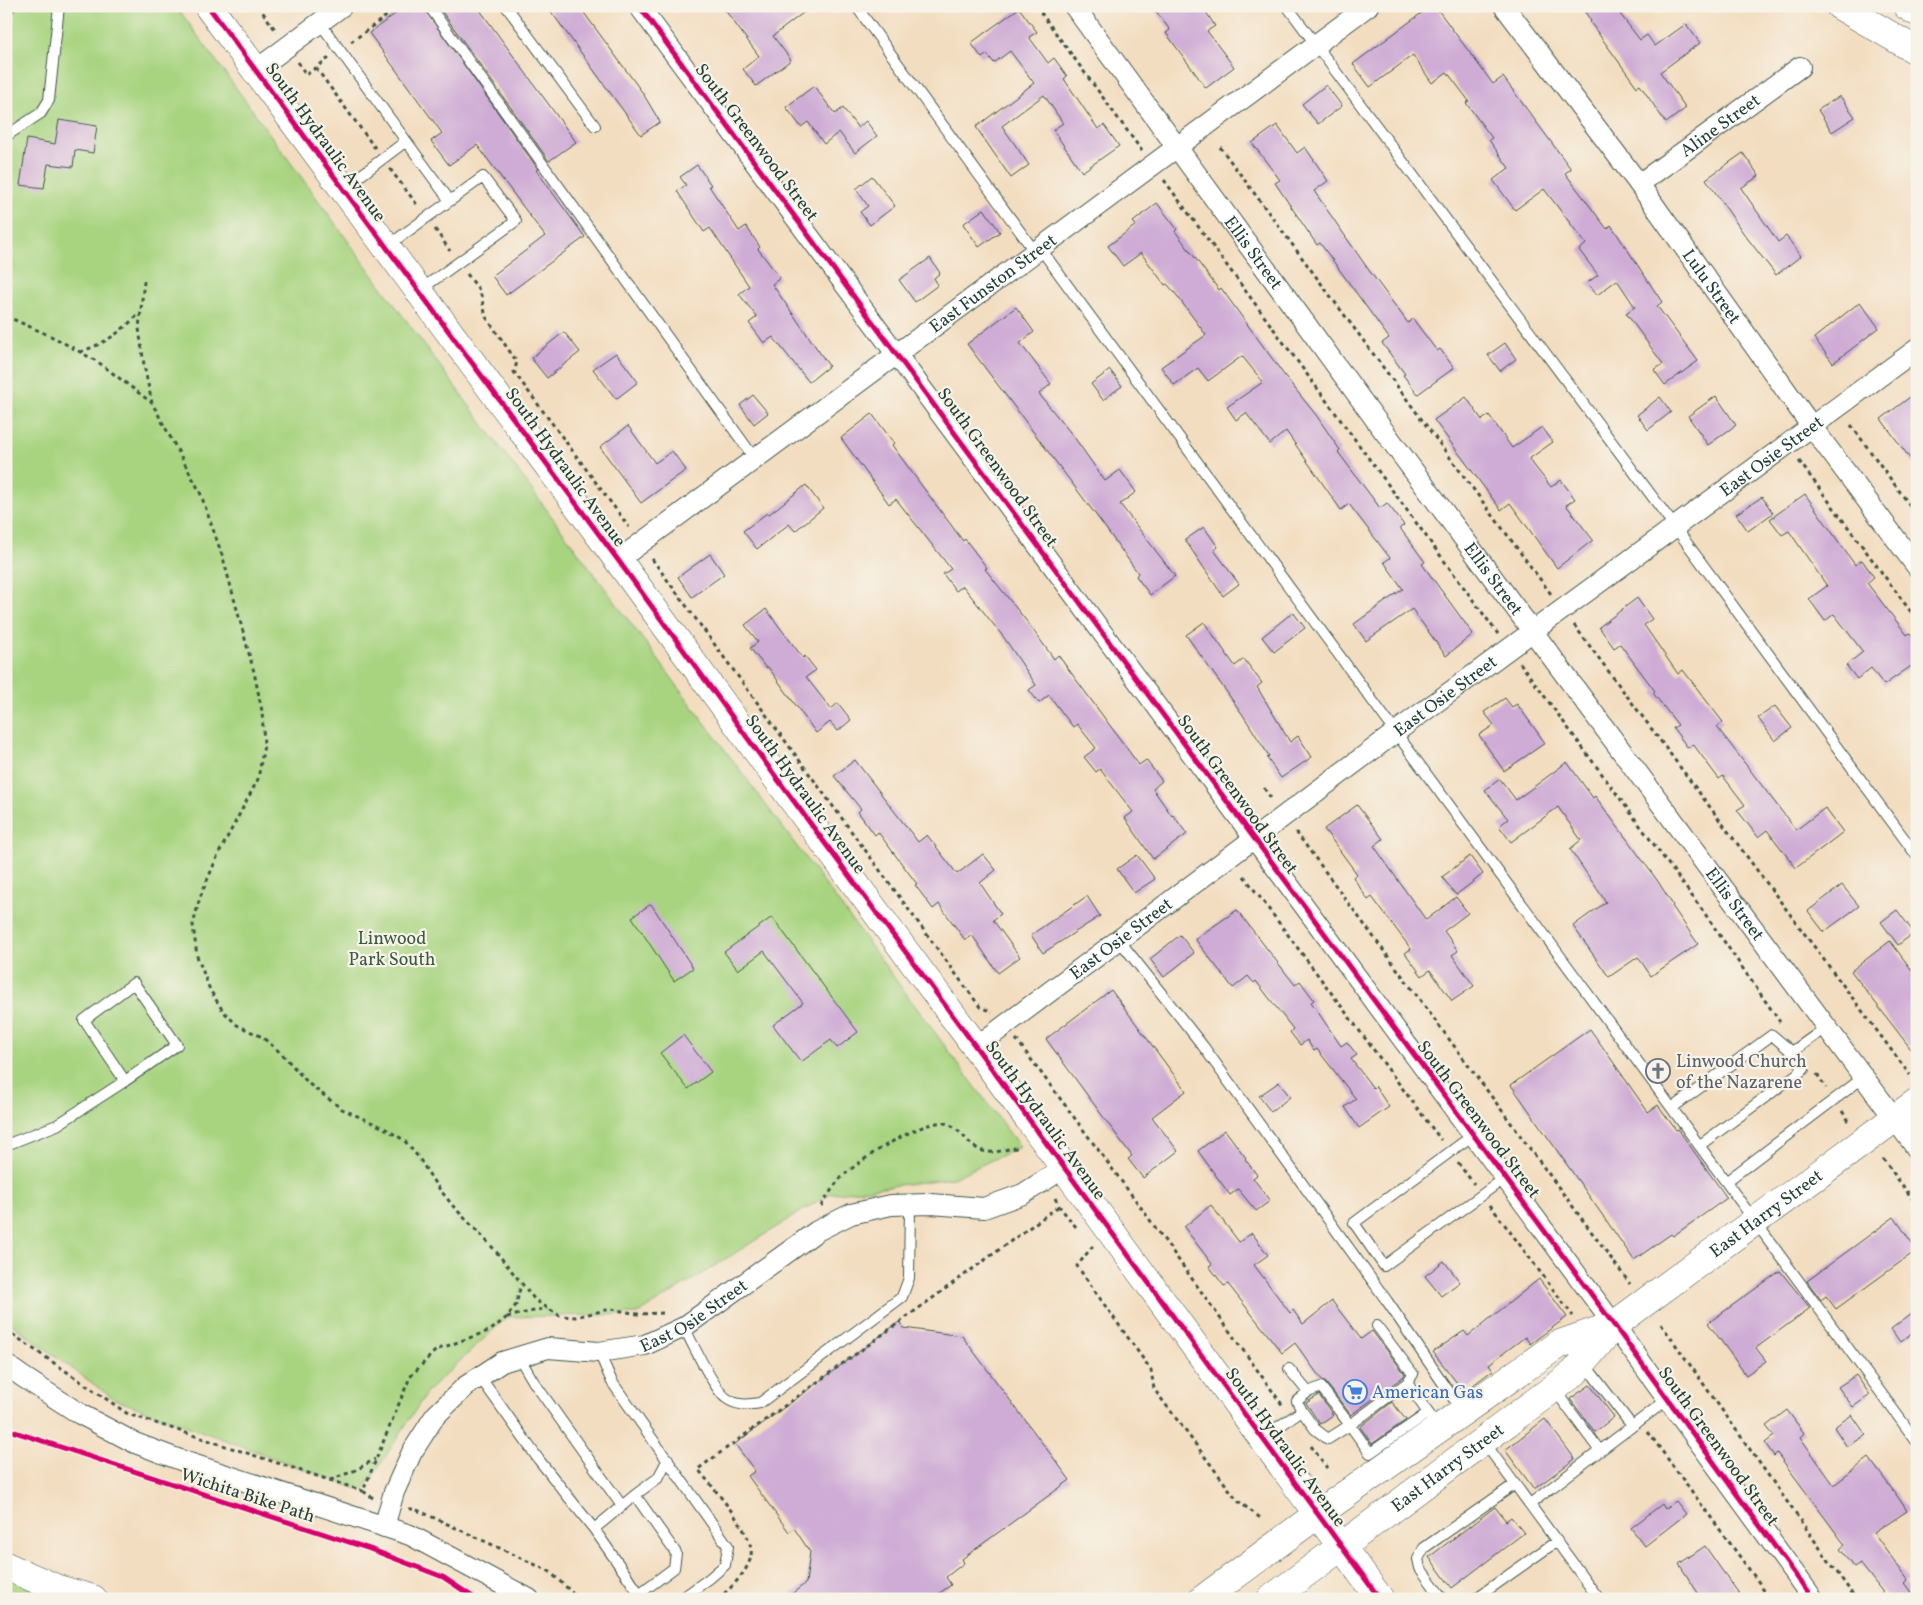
<svg xmlns="http://www.w3.org/2000/svg" width="1923" height="1605" font-family="Vollkorn,serif">
  <style>
    .green { fill: #a8d480; stroke: #64885a }
    .building { fill: #cfacd5 }
    .lines { fill: none; stroke-linecap: round; stroke-linejoin: round }
    .lane-casing { stroke: #3f5549; stroke-width: 12 }
    .street-casing { stroke: #3f5549; stroke-width: 22 }
    .secondary-casing { stroke: #3f5549; stroke-width: 29 }
    .primary-casing { stroke: #3f5549; stroke-width: 29 }
    .highway-casing { stroke: #3f5549; stroke-width: 29 }
    .path { stroke: #3f5549; stroke-width: 3; stroke-dasharray: 4 4; stroke-linecap: butt }
    .lane { stroke: #fff; stroke-width: 10 }
    .street { stroke: #fff; stroke-width: 20 }
    .secondary { stroke: #fff; stroke-width: 28 }
    .primary { stroke: #fff; stroke-width: 28 }
    .highway { stroke: #fff; stroke-width: 28 }
    .cycleway-casing { stroke: #f7f3e8; stroke-width: 8 }
    .cycleway { stroke: #d6006c; stroke-width: 5 }
    .labels { text-anchor: middle; stroke-width: 4.5; stroke-linejoin: round; paint-order: stroke }
    .street-label { font-size: 18px; fill: #1f3d34; stroke: #f7f3e8 }
    .park-label { font-size: 18px; fill: #3a5b43; stroke: #f7f3e8 }
    .worship-label { font-size: 18px; fill: #5b616d; stroke: #f7f3e8; text-anchor: start }
    .shop-label { font-size: 18px; fill: #366cbe; stroke: #f7f3e8; text-anchor: start }
  </style>
  <rect width="100%" height="100%" fill="#f7f3e8"/>
  <filter id="ink" filterUnits="userSpaceOnUse"><feTurbulence type="fractalNoise" baseFrequency=".02" numOctaves="2"/><feDisplacementMap in="SourceGraphic" scale="10" xChannelSelector="R" yChannelSelector="G"/><feConvolveMatrix kernelMatrix="1 2 1 2 8 2 1 2 1" color-interpolation-filters="sRGB"/></filter>
  <filter id="wash" filterUnits="userSpaceOnUse"><feTurbulence type="fractalNoise" baseFrequency=".0096" numOctaves="4" result="noise"/><feDisplacementMap in="SourceGraphic" scale="20" xChannelSelector="R" yChannelSelector="G"/><feGaussianBlur stdDeviation="1.12" result="paint"/><feColorMatrix in="noise" values="0 0 0 0 0 0 0 0 0 0 0 0 0 0 0 0 0 1.4 0 .05"/><feComposite in="paint" operator="in"/></filter>
  <g filter="url(#wash)">
    <rect width="100%" height="100%" fill="#f3ddc0"/>
    <!-- green -->
    <path class="green" d="M6 6H176L419 338 1020 1147 953 1178 829 1194 638 1314 507 1317 427 1392 363 1491 114 1399 6 1320Z
      M6 1577 57 1599H6Z"/>
    <g id="blocks">
      <!-- building -->
      <path class="building" d="M406 6H422L538 169 536 170 585 237 506 295 492 276 545 236 477 145 449 165 431 141 442 133 369 33Z
        M438 6H477L576 142 549 161Z
        M547 6H579L642 92 660 122 641 135Z
        M722 6H812L773 36 791 60 756 86 743 69 759 56Z
        M1152 6H1202L1215 26 1207 31 1234 67 1206 88 1166 33 1170 30Z
        M1431 6H1435L1493 84 1503 77 1571 169 1565 173 1607 229 1611 225 1662 302 1657 306 1698 361 1665 385 1654 370 1663 364 1626 313 1635 307 1617 280 1597 295 1587 283 1598 275 1579 250 1586 244 1544 189 1515 210 1493 180 1509 168 1489 140 1492 138 1466 103 1469 101 1447 72 1432 83 1413 55 1370 87 1353 64Z
        M1581 6H1614L1640 40 1647 35 1655 46 1686 24 1700 43 1660 72 1686 108 1666 123 1640 85 1637 87 1590 22 1591 21Z
        M1019 8 1037 32 1029 37 1048 63 1054 58 1067 76 1064 79 1098 129 1104 125 1119 146 1082 172 1053 130 1063 123 1044 95 1002 126 1029 165 1011 178 976 127 1034 83 1010 51 994 63 987 54 982 58 971 43Z
        M1326 85 1342 106 1318 124 1302 104Z
        M814 86 835 114 843 108 858 128 866 121 877 136 855 153 839 132 824 144 808 122 801 127 786 107Z
        M1840 96 1855 117 1832 132 1818 110Z
        M59 120 97 126 93 153 75 150 73 167 48 164 44 188 20 185 27 139 55 144Z
        M1277 125 1297 153 1305 147 1328 181 1314 191 1368 269 1408 323 1413 319 1437 351 1440 349 1454 368 1418 394 1403 375 1405 374 1382 343 1389 338 1320 243 1317 245 1275 183 1280 180 1252 143Z
        M1743 153 1759 176 1741 188 1778 242 1786 236 1801 256 1776 275 1744 234 1706 179Z
        M697 165 711 185 709 186 739 231 746 226 760 247 758 249 780 278 772 284 829 366 809 382 773 337 764 343 749 323 757 317 739 294 749 286 710 228 704 232 677 191 686 185 680 177Z
        M872 176 895 206 870 225 860 212 868 206 856 189Z
        M1157 203 1177 229 1175 231 1219 290 1221 288 1284 375 1316 415 1340 450 1338 452 1380 508 1387 503 1404 525 1400 528 1425 562 1422 564 1473 634 1446 656 1412 609 1366 641 1354 624 1403 589 1384 562 1390 558 1349 504 1341 510 1286 431 1270 444 1246 413 1236 420 1227 407 1263 382 1242 356 1208 381 1198 368 1174 385 1161 367 1206 335 1175 293 1167 284 1165 285 1141 253 1123 266 1108 246 1136 225 1133 222Z
        M984 209 1000 232 979 247 963 224Z
        M930 258 940 273 934 278 938 285 915 302 899 280Z
        M1860 302 1879 328 1833 363 1814 338Z
        M1016 307 1034 332 1020 343 1051 384 1039 394 1074 437 1105 481 1120 470 1136 492 1120 504 1175 576 1150 595 1136 576 1138 573 1099 519 967 344Z
        M564 332 580 352 547 378 531 358Z
        M1505 343 1516 359 1500 371 1488 355Z
        M616 353 638 382 616 399 593 369Z
        M1110 370 1122 386 1103 400 1091 384Z
        M753 395 768 413 754 424 740 405Z
        M1716 396 1736 425 1708 445 1688 416Z
        M1466 397 1482 420 1489 415 1512 448 1542 427 1553 442 1529 459 1551 487 1561 480 1575 499 1566 505 1593 540 1557 568 1510 503 1501 510 1434 420Z
        M1660 397 1671 412 1648 430 1637 415Z
        M1910 397 1917 406V468L1881 419Z
        M872 414 894 443 892 445 919 482 963 541 965 539 987 568 985 569 1028 623 1054 659 1058 655 1139 765 1146 760 1162 781 1153 789 1172 816 1173 815 1187 834 1153 859 1125 818 1133 812 1100 769 1096 772 1084 757 1096 748 1077 724 1073 727 1049 695 1039 703 1029 690 1036 685 1005 639 963 586 956 591 943 574 951 569 896 499 889 504 841 438Z
        M628 426 655 463 672 451 686 470 641 503 600 447Z
        M806 485 823 508 795 531 789 524 757 549 743 531 767 513 768 515Z
        M1805 494 1855 565 1862 560 1874 577 1867 583 1907 635 1910 633 1917 642V662L1884 685 1871 668 1857 679 1846 665 1863 652 1834 614 1825 621 1809 599 1827 586 1789 531 1782 535 1770 519Z
        M1762 497 1773 513 1748 531 1736 514Z
        M1204 527 1218 547 1214 550 1239 584 1223 596 1185 540Z
        M710 554 724 574 692 597 678 577Z
        M1637 598 1652 619 1644 625 1678 674 1683 670 1712 708 1723 722 1717 727 1796 830 1825 808 1843 832 1796 868 1767 830 1758 837 1737 810 1745 805 1723 776 1719 779 1693 744 1688 748 1673 728 1678 725 1653 693 1655 691 1620 644 1614 648 1599 627Z
        M766 609 803 658 805 656 816 670 806 677 831 709 838 703 851 720 838 731 830 722 816 733 768 667 766 668 750 648 758 642 745 625Z
        M1293 612 1305 628 1274 652 1262 637Z
        M1204 622 1235 666 1244 659 1262 683 1257 687 1290 742 1298 736 1312 757 1281 778 1267 758 1269 756 1243 715 1186 635Z
        M1505 698 1512 707 1517 704 1545 743 1504 771 1479 735 1494 725 1484 712Z
        M1775 706 1792 728 1775 741 1758 718Z
        M855 760 918 842 927 835 957 874 983 854 996 870 980 883 1001 914 993 920 1020 957 998 973 972 935 965 940 939 904 933 909 915 885 917 884 878 832 875 835 858 812 861 809 834 776Z
        M1567 762 1593 798 1595 796 1657 880 1673 905 1672 906 1698 944 1651 976 1638 957 1609 977 1573 926 1606 902 1570 849 1581 840 1558 807 1511 842 1499 826 1508 819 1485 790 1500 779 1516 800Z
        M1357 805 1383 839 1374 846 1426 920 1456 897 1468 913 1444 931 1458 951 1452 955 1474 986 1452 1001 1430 970 1422 976 1405 953 1411 949 1372 897 1368 900 1353 877 1357 874 1324 829Z
        M1137 855 1155 879 1134 893 1117 869Z
        M1470 856 1483 874 1456 895 1442 877Z
        M1842 885 1859 906 1824 932 1808 911Z
        M1087 896 1100 916 1043 953 1031 935Z
        M651 904 693 968 674 981 632 917Z
        M1237 910 1295 985 1300 981 1314 1000 1311 1002 1341 1046 1347 1042 1357 1055 1351 1059 1373 1088 1375 1086 1389 1107 1359 1128 1345 1107 1356 1099 1317 1049 1314 1051 1307 1040 1300 1045 1290 1032 1293 1029 1256 981 1254 983 1248 976 1233 988 1195 939Z
        M1897 910 1914 933 1898 945 1881 922Z
        M772 917 858 1032 837 1048 831 1040 801 1062 773 1025 803 1003 764 951 738 970 724 952Z
        M1180 935 1194 953 1164 977 1150 959Z
        M1890 941 1917 977V1057L1851 971Z
        M1111 990 1186 1091 1152 1117 1178 1151 1143 1178 1128 1159 1132 1156 1046 1039Z
        M1590 1029 1648 1112 1658 1105 1676 1130 1678 1129 1727 1198 1673 1236 1671 1234 1634 1260 1511 1085Z
        M683 1035 711 1072 688 1089 660 1053Z
        M1279 1082 1290 1097 1271 1112 1259 1096Z
        M1225 1130 1246 1158 1245 1159 1257 1175 1253 1178 1270 1201 1256 1211 1238 1189 1230 1195 1198 1151Z
        M1211 1205 1239 1242 1252 1233 1268 1255 1254 1265 1290 1313 1293 1310 1303 1324 1332 1301 1361 1339 1372 1331 1405 1374 1403 1377 1351 1415 1326 1383 1322 1380 1295 1343 1282 1353 1228 1284 1224 1286 1209 1266 1212 1264 1184 1227Z
        M1894 1217 1917 1250 1836 1309 1826 1296 1821 1300 1807 1281Z
        M1444 1261 1460 1282 1441 1296 1425 1276Z
        M1780 1271 1810 1308 1756 1348 1766 1361 1746 1375 1708 1323Z
        M1539 1279 1567 1317 1530 1344 1525 1337 1489 1364 1493 1370 1464 1392 1433 1352 1464 1331 1468 1336Z
        M1917 1309V1329L1900 1342 1891 1329Z
        M899 1322 904 1328 962 1336 1070 1480 962 1559 964 1563 946 1577 951 1585 931 1599H785L806 1583 810 1552 794 1528 789 1532 748 1476 755 1471 735 1444Z
        M1856 1375 1870 1395 1853 1407 1838 1387Z
        M1590 1385 1614 1417 1595 1432 1570 1399Z
        M1319 1395 1333 1415 1320 1424 1306 1403Z
        M1392 1402 1406 1420 1372 1444 1360 1427Z
        M1787 1410 1804 1433 1800 1437 1834 1485 1869 1458 1900 1500 1907 1511 1874 1533 1908 1580 1904 1583 1916 1599H1888L1860 1563 1854 1567 1840 1549 1845 1545 1777 1453 1774 1456 1765 1443 1774 1436 1766 1426Z
        M1852 1415 1866 1435 1847 1447 1834 1427Z
        M1545 1419 1575 1459 1534 1489 1505 1450Z
        M1676 1501 1686 1514 1645 1546 1631 1528 1662 1504 1665 1509Z
        M1495 1507 1506 1521 1511 1517 1524 1533 1452 1588 1429 1557Z
        M1705 1546 1721 1569 1743 1599H1702L1679 1564Z"/>
    </g>
  </g>
  <g filter="url(#ink)">
    <use href="#blocks" fill-opacity="0" stroke="#3f5549" stroke-width="1"/>
    <g class="lines">
      <defs>
        <path id="lane" d="M429 6 755 459
          M506 6 595 126
          M856 6 1035 252
          M1287 6 1675 527 1917 856
          M6 10 11 6
          M320 23 450 201
          M6 136 41 113 49 100 59 6
          M344 188 406 141
          M386 247 483 177 516 221 420 290
          M1040 248 1917 1442
          M1119 940 1203 1046 1387 1301 1462 1411
          M1672 1108 1772 1035 1792 1052 1827 1027
          M1473 1135 1354 1223 1384 1266 1505 1178
          M6 1145 57 1125 125 1081 177 1045 134 983 84 1020 125 1081
          M1700 1145 1804 1069 1792 1052
          M1727 1181 1864 1077
          M1377 1326 1413 1374 1407 1383
          M684 1327C691 1341 715 1391 726 1398 737 1406 747 1405 760 1403L902 1297 909 1278 910 1205
          M599 1352 612 1382 728 1546 725 1565 710 1578 681 1599
          M519 1357 533 1381 622 1506
          M1584 1363 1632 1426
          M480 1377 539 1460 594 1529 643 1599
          M1554 1389 1600 1451
          M1308 1392 1321 1387 1350 1425 1407 1383 1438 1427
          M1302 1411 1315 1429 1328 1439 1350 1425 1370 1453 1428 1413
          M1263 1437 1302 1411 1297 1401 1308 1392 1289 1369
          M1484 1442 1599 1599
          M635 1495 676 1553 674 1568 639 1594
          M1530 1504 1668 1399
          M594 1529 635 1495 658 1478 668 1459
          M1443 1599 1420 1568 1418 1559 1424 1548 1515 1484
          M1475 1599 1557 1541"/>
        <g id="street">
          <path d="M639 6 1614 1325 1813 1599"/>
          <path id="s1" d="M1074 6 1378 423 1917 1149"/>
          <path id="s2" d="M1504 6 1639 184 1812 427 1917 567"/>
          <path d="M256 70 342 6"/>
          <path id="s3" d="M1639 184 1800 67"/>
          <path id="s4" d="M618 560 1368 6"/>
          <path id="s5" d="M976 1047 1412 720 1917 349"/>
          <path d="M6 1365 23 1377 80 1414 135 1443 183 1461 410 1535 529 1599"/>
          <path id="s6" d="M384 1527 394 1492 412 1452 435 1416 466 1386 502 1362 548 1348 599 1352 645 1345 684 1327 817 1231 851 1214 891 1205 931 1204 984 1208 1023 1194 1064 1168"/>
        </g>
        <g id="secondary">
          <path d="M208 6 618 560 773 773 976 1047 1380 1599"/>
          <path d="M1203 1599 1318 1514 1557 1345 1614 1325"/>
          <path id="s7" d="M1271 1599 1574 1373 1614 1325 1917 1102"/>
        </g>
        <path id="primary" d="M1840 6 1917 51
          M1907 6 1917 12"/>
        <path id="highway" d="M6 1566 58 1589 93 1599"/>
      </defs>
      <!-- lane casing -->
      <use href="#lane" class="lane-casing"/>
      <!-- street casing -->
      <use href="#street" class="street-casing"/>
      <!-- secondary casing -->
      <use href="#secondary" class="secondary-casing"/>
      <!-- primary casing -->
      <use href="#primary" class="primary-casing"/>
      <!-- highway casing -->
      <use href="#highway" class="highway-casing"/>
      <!-- path -->
      <path class="path" d="M258 6 277 32
        M1036 6 1142 151
        M351 42 400 6
        M298 62 306 75 329 58
        M316 68 375 148
        M1220 147 1551 594
        M390 169 418 206
        M1164 180 1498 634
        M435 229 450 251
        M467 274 480 291 486 317 517 362 514 372 629 527
        M144 281 139 328 144 365 152 403 200 492 223 558 254 672 262 711 264 745 258 779 218 855 200 897 193 925 197 956 210 990 223 1011 237 1025 262 1037 282 1054 309 1084 342 1109 384 1128 404 1140 419 1158 434 1182 453 1206 494 1249 535 1300 560 1316 575 1317 611 1309 638 1314 664 1313
        M6 316 55 338 98 362 152 403
        M80 352C108 342 119 333 140 313
        M1851 425 1917 515
        M1799 461 1917 620
        M652 559 980 1007 992 1012
        M1574 625 1910 1075
        M1520 663 1703 911 1780 1022
        M1264 788 1273 801
        M1296 832 1630 1284
        M1244 876 1441 1140
        M1016 1039 1145 1213 1283 1406
        M1817 1074 1826 1088
        M1842 1111 1849 1121
        M1883 1159 1917 1205
        M1458 1163 1474 1184
        M1055 1198 1059 1206 1076 1227
        M1490 1205 1573 1316
        M821 1206C826 1198 832 1189 838 1181 852 1164 922 1119 944 1123 961 1126 966 1146 983 1151 996 1155 1008 1147 1020 1148
        M1091 1246 1092 1247 1077 1266 1151 1370 1154 1389 1238 1501 1263 1520
        M507 1317 547 1308
        M1661 1324 1856 1599
        M6 1330 128 1414 363 1491
        M1648 1432 1771 1599
        M1311 1446 1327 1468
        M330 1480 356 1470 375 1459
        M373 1498 363 1491 410 1377 436 1350 491 1330 507 1317 516 1305 521 1284
        M409 1509H415L549 1571 579 1599
        M718 1599C730 1589 754 1567 751 1549 748 1527 713 1488 698 1469L1059 1206"/>
      <!-- lane -->
      <use href="#lane" class="lane"/>
      <!-- street -->
      <use href="#street" class="street"/>
      <!-- secondary -->
      <use href="#secondary" class="secondary"/>
      <!-- primary -->
      <use href="#primary" class="primary"/>
      <!-- highway -->
      <use href="#highway" class="highway"/>
      <defs>
        <path id="cycleway" d="M208 6 618 560 773 773 976 1047 1380 1599
          M639 6 1614 1325 1813 1599
          M6 1429 370 1549 443 1577 476 1599"/>
      </defs>
      <!-- cycleway casing -->
      <use href="#cycleway" class="cycleway-casing"/>
      <!-- cycleway -->
      <use href="#cycleway" class="cycleway"/>
    </g>
  </g>
  <!-- icons -->
  <defs>
    <symbol id="church-ring" viewBox="-11 -11 22 22"><circle r="9.5" fill="#f7f3e8" stroke="#6b7280" stroke-width="1.5"/><path d="M-1.2-6h2.4v3.5h3.3v2.4h-3.3V6h-2.4V-.1h-3.3v-2.4h3.3Z" fill="#6b7280"/></symbol>
    <symbol id="supermarket-ring" viewBox="-11 -11 22 22"><circle r="9.5" fill="#f7f3e8" stroke="#3f7fe0" stroke-width="1.5"/><path d="M-6-5.5h2.5l.6 2H6L4.5 2H-2.5L-4.4-4H-6ZM-1.5 3.2a1.3 1.3 0 1 0 .1 0ZM3 3.2a1.3 1.3 0 1 0 .1 0Z" fill="#3f7fe0"/></symbol>
  </defs>
  <g fill-rule="evenodd">
    <use href="#church-ring" x="1644" y="1057" width="28" height="28"/>
    <use href="#supermarket-ring" x="1341" y="1378" width="28" height="28"/>
  </g>
  <g class="labels">
    <!-- street labels -->
    <g class="street-label">
      <text dy="6" stroke="none"><textPath href="#s3" startOffset="100">Aline Street</textPath></text>
      <text transform="translate(326 142) rotate(54)" y="6">South Hydraulic Avenue</text>
      <text transform="translate(757 142) rotate(53)" y="6">South Greenwood Street</text>
      <text dy="6" stroke="none"><textPath href="#s1" startOffset="305">Ellis Street</textPath></text>
      <text dy="6" stroke="none"><textPath href="#s4" startOffset="466">East Funston Street</textPath></text>
      <text dy="6" stroke="none"><textPath href="#s2" startOffset="349">Lulu Street</textPath></text>
      <text dy="6" stroke="none"><textPath href="#s5" startOffset="991">East Osie Street</textPath></text>
      <text transform="translate(566 467) rotate(54)" y="6">South Hydraulic Avenue</text>
      <text transform="translate(998 467) rotate(54)" y="6">South Greenwood Street</text>
      <text dy="6" stroke="none"><textPath href="#s1" startOffset="710">Ellis Street</textPath></text>
      <text dy="6" stroke="none"><textPath href="#s5" startOffset="586">East Osie Street</textPath></text>
      <text transform="translate(806 794) rotate(54)" y="6">South Hydraulic Avenue</text>
      <text transform="translate(1238 794) rotate(54)" y="6">South Greenwood Street</text>
      <text dy="6" stroke="none"><textPath href="#s1" startOffset="1115">Ellis Street</textPath></text>
      <text dy="6" stroke="none"><textPath href="#s5" startOffset="181">East Osie Street</textPath></text>
      <text transform="translate(1479 1119) rotate(53)" y="6">South Greenwood Street</text>
      <text transform="translate(1046 1120) rotate(54)" y="6">South Hydraulic Avenue</text>
      <text dy="6" stroke="none"><textPath href="#s7" startOffset="629">East Harry Street</textPath></text>
      <text dy="6" stroke="none"><textPath href="#s6" startOffset="412">East Osie Street</textPath></text>
      <text transform="translate(1719 1446) rotate(54)" y="6">South Greenwood Street</text>
      <text transform="translate(1286 1447) rotate(54)" y="6">South Hydraulic Avenue</text>
      <text dy="6" stroke="none"><textPath href="#s7" startOffset="220">East Harry Street</textPath></text>
      <text transform="translate(248 1495) rotate(18)" y="6">Wichita Bike Path</text>
    </g>
    <!-- park labels -->
    <g class="park-label">
      <text x="392" y="944">Linwood<tspan x="392" dy="21">Park South</tspan></text>
    </g>
    <!-- worship labels -->
    <g class="worship-label">
      <text x="1676" y="1067">Linwood Church<tspan x="1676" dy="21">of the Nazarene</tspan></text>
    </g>
    <!-- shop labels -->
    <g class="shop-label">
      <text x="1372" y="1398">American Gas</text>
    </g>
  </g>
  <!-- margin -->
  <rect width="1923" height="1605" fill="none" stroke="#f7f3e8" stroke-width="25"/>
</svg>
